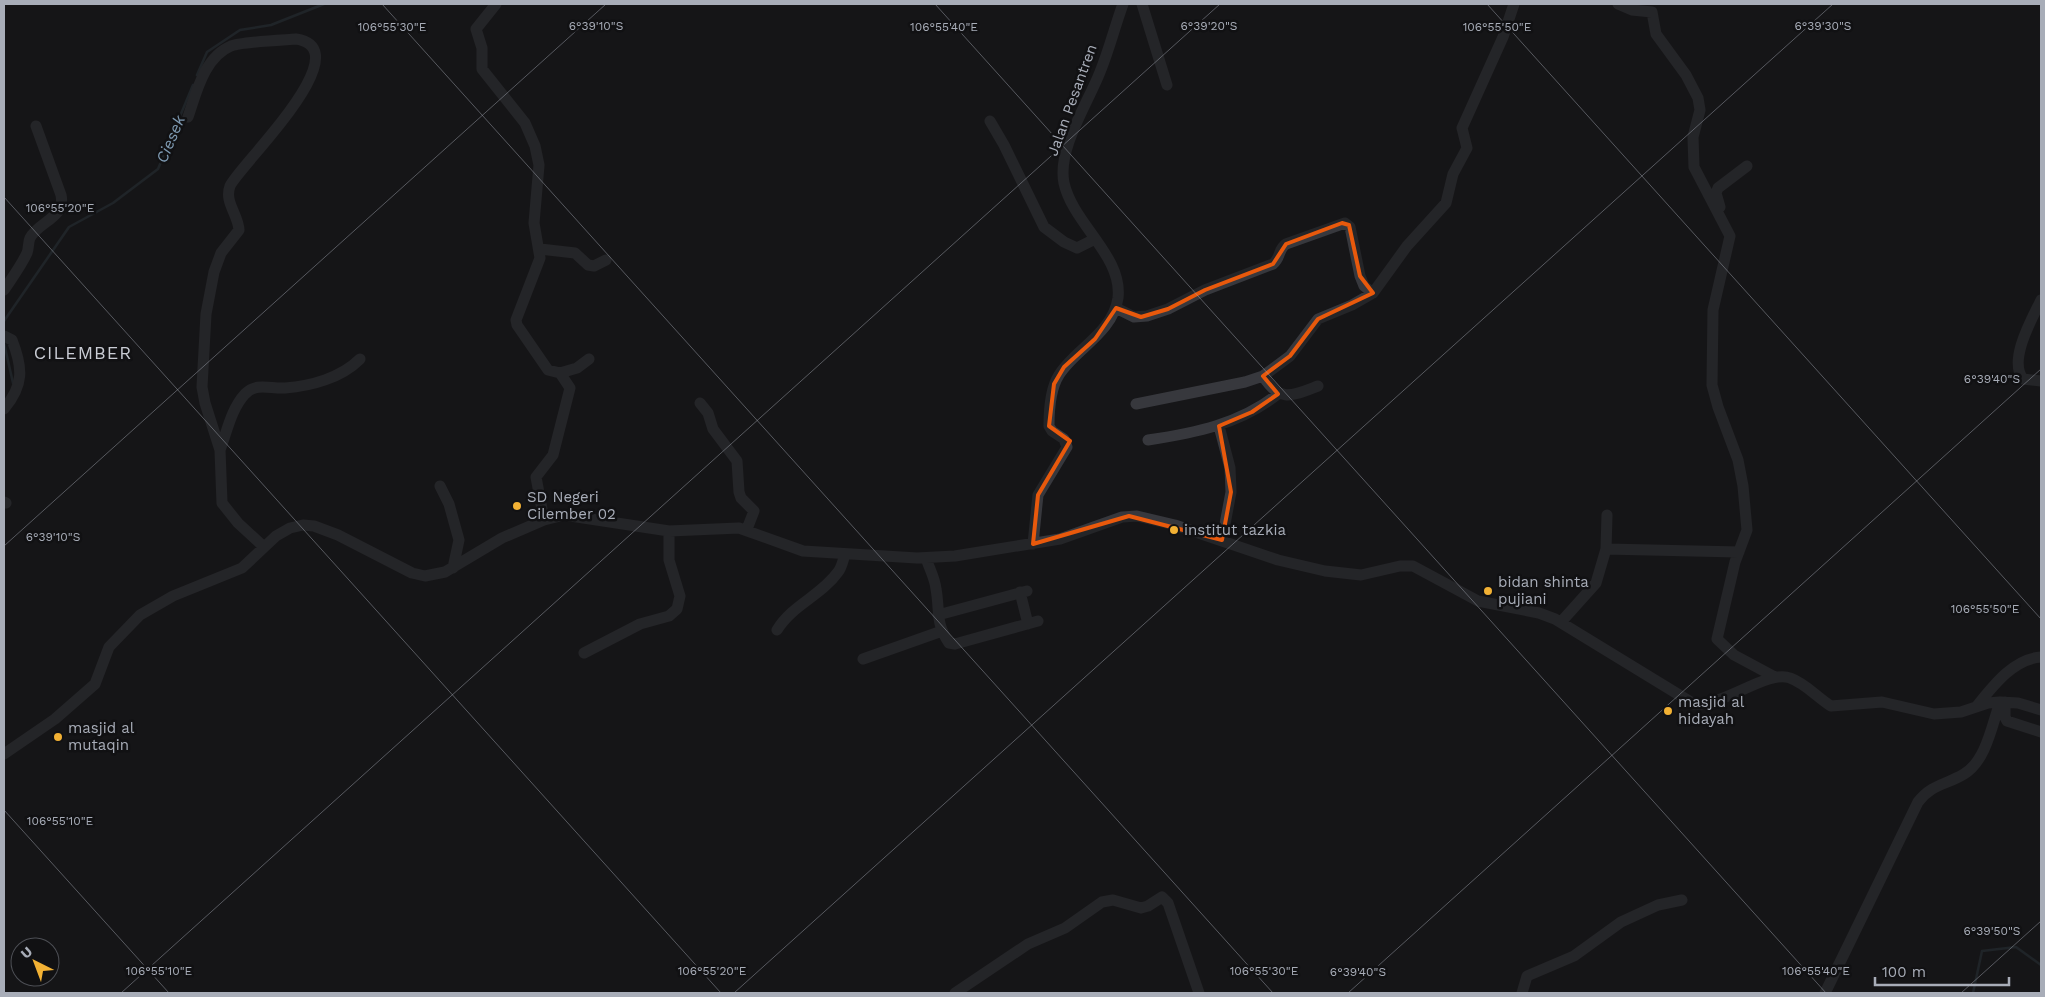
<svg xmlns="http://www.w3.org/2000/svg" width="2045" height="997" font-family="'Work Sans',sans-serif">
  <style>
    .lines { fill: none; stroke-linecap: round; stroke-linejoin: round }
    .stream { stroke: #2c353c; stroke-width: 2.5 }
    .minor { stroke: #37383d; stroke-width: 11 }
    .marked { fill: none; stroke: #e8590c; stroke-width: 4; stroke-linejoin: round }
    .ticks { fill: none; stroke: #a8adb8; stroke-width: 1; stroke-opacity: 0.45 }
    .poi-dot { fill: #f2b134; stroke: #111113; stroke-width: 2 }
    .labels { text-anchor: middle; stroke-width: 5; stroke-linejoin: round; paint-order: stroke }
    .street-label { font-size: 15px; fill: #a8adb8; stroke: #111113 }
    .poi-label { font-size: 15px; fill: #a8adb8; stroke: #111113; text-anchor: start }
    .water-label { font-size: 16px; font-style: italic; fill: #7f9bb3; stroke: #111113 }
    .quarter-label { font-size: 18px; letter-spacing: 1px; fill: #c9ccd4; stroke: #111113 }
    .ticks-label { font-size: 12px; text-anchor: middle; fill: #a8adb8; stroke: #111113; stroke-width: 5; stroke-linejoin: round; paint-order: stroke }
  </style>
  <rect width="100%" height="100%" fill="#161618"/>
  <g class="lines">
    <!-- stream -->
    <path class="stream" d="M197 75 207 52 240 30 271 25 324 4
      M4 321 69 227 113 203 158 169 193 85
      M4 343 13 383
      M1973 993 1982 951 2016 947 2041 965"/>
    <!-- minor -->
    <path class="minor" d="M496 4 476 29 482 48V69L525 123 535 146 539 165 534 223 540 258 516 320 517 325 548 370 560 373 570 388 553 455 536 477 544 520
      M1142 4 1167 85
      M1618 4 1632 10 1652 12 1656 34 1686 75 1698 98 1700 110 1693 137 1694 167 1730 236 1713 310 1712 385 1718 407 1738 460 1743 486 1747 530 1735 562 1717 639 1734 655 1775 677
      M188 117C196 94 204 57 231 46 239 42 283 40 296 39 363 49 237 168 230 186 224 202 238 214 239 230L221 253 214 272 206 314 202 387 205 403 220 450 222 503 238 523 264 547
      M990 121 1004 145 1044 227 1064 242 1077 248 1095 239
      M1720 207 1716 193 1718 188 1747 166
      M540 249 575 253 588 265 594 266 606 260
      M4 290C12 278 21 266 27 253 29 248 28 242 30 238 39 221 66 218 61 195L36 126
      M2041 300C2032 319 2008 360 2023 379L2041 381
      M1116 308 1134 317 1147 316 1168 309 1205 290 1273 264C1281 258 1278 249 1286 244L1345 223 1350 227 1360 276 1364 286 1373 293 1407 246 1446 203 1453 174 1467 148 1462 128 1503 37 1514 4
      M4 336 12 340C23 368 24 385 4 409
      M560 373 577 368 589 359
      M1263 376C1280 403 1292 396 1318 386
      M700 403 708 413 713 429 737 461 739 492 741 498 754 511 747 529
      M1136 404 1245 382 1263 376 1290 356 1318 319 1352 305 1373 293
      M1219 426 1230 468 1231 492 1222 540
      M1148 440C1195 433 1240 424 1278 394
      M220 450C227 432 231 409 245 394 257 382 270 389 285 388 311 386 341 378 360 359
      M440 486 449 504 459 540 453 568
      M4 502 6 503
      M1033 544 1038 495 1067 447 1064 439 1052 431 1049 426C1049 411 1050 389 1059 375 1074 350 1113 333 1118 298 1123 256 1073 224 1064 183 1057 149 1088 103 1100 72 1109 50 1115 26 1123 4
      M1606 549 1739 552
      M926 558C929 568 935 578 936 589 940 610 935 623 949 643L955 644 1038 621
      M1020 592 1028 624
      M938 615 1027 591
      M1561 622 1596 583 1606 549 1607 515
      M777 630C792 605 821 596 838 572 842 567 843 560 845 554
      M584 653 640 624 669 616 677 609 680 596 669 560V531
      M863 659 942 631
      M2005 702V717L2007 721 2041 732
      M1976 707C1993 686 2013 659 2041 657
      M4 754 55 719 95 684 109 647 140 615 173 596 242 568 276 536 290 528 303 525 314 526 338 535 412 573 425 576 445 572 502 538 544 520 564 515 669 531 739 528 803 551 917 558 955 556 1060 539 1122 517 1137 516 1175 525 1278 560 1325 571 1361 575 1400 566H1413L1478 601 1539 613 1555 619 1694 704C1723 707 1768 669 1790 678 1805 683 1818 698 1831 706L1882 702 1934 714 1961 712 1988 703 2000 702 2018 703 2041 710
      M955 993 1028 944 1065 928 1102 902 1113 900 1141 908 1148 906 1162 897 1168 903 1199 993
      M1522 993 1527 976 1574 956 1621 922 1658 905 1682 900
      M1825 993 1918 802C1932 784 1946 785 1964 774 1986 761 1992 725 2000 702"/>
  </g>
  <!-- marked area -->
  <path d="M0 0H2045V997H0ZM1342 223 1349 225 1360 276 1373 293 1318 319 1290 356 1263 376 1278 394 1252 412 1219 426 1231 492 1222 540 1129 516 1033 544 1038 495 1070 441 1049 426 1054 384 1064 367 1095 339 1116 308 1141 317 1168 309 1205 290 1273 264 1286 244Z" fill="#161618" fill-opacity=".55" fill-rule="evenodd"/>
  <path class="marked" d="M1342 223 1349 225 1360 276 1373 293 1318 319 1290 356 1263 376 1278 394 1252 412 1219 426 1231 492 1222 540 1129 516 1033 544 1038 495 1070 441 1049 426 1054 384 1064 367 1095 339 1116 308 1141 317 1168 309 1205 290 1273 264 1286 244Z"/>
  <!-- ticks -->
  <path class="ticks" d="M382 4 1273 993M935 4 1826 993M1487 4 2041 619M2039 4 2041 6M4 197 721 993M4 546 606 4M4 810 169 993M121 993 1220 4M734 993 1833 4M1348 993 2041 369M1961 993 2041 921"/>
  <!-- markers -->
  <g class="poi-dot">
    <circle cx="517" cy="506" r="5"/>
    <circle cx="1174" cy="530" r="5"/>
    <circle cx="1488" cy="591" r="5"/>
    <circle cx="1668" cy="711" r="5"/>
    <circle cx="58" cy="737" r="5"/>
  </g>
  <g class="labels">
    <!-- street labels -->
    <g class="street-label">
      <text transform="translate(1072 100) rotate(-70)" y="5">Jalan Pesantren</text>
    </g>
    <!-- poi labels -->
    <g class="poi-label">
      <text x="527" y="502">SD Negeri<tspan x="527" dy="17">Cilember 02</tspan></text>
      <text x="1184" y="535">institut tazkia</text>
      <text x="1498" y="587">bidan shinta<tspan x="1498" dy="17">pujiani</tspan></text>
      <text x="1678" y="707">masjid al<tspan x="1678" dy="17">hidayah</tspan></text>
      <text x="68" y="733">masjid al<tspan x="68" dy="17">mutaqin</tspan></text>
    </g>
    <!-- water labels -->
    <g class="water-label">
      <text transform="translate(170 139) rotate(-67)" y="6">Ciesek</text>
    </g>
    <!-- quarter labels -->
    <g class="quarter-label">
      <text x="83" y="359">CILEMBER</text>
    </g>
  </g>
  <g class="ticks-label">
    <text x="596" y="30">6°39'10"S</text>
    <text x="1209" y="30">6°39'20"S</text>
    <text x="1823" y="30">6°39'30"S</text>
    <text x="392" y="31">106°55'30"E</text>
    <text x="1497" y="31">106°55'50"E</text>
    <text x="944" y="31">106°55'40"E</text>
    <text x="60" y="212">106°55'20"E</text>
    <text x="1992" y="383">6°39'40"S</text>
    <text x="53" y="541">6°39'10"S</text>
    <text x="1985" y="613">106°55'50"E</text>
    <text x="60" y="825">106°55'10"E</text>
    <text x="1992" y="935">6°39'50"S</text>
    <text x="159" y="975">106°55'10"E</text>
    <text x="712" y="975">106°55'20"E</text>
    <text x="1264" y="975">106°55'30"E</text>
    <text x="1816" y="975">106°55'40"E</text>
    <text x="1358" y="976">6°39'40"S</text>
  </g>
  <!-- border -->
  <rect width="2045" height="997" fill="none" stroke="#a8adb8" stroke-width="10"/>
  <!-- north arrow -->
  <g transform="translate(35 962) rotate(318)"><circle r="24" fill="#111113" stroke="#4d4f55"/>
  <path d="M0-4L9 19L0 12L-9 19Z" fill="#f2b134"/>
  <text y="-8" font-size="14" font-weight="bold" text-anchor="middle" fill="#a8adb8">U</text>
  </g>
  <!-- scale -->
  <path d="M1875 977v8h134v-8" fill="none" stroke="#a8adb8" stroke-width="2.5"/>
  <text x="1882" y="977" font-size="15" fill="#a8adb8" stroke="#111113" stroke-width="4" paint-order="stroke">100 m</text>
</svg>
